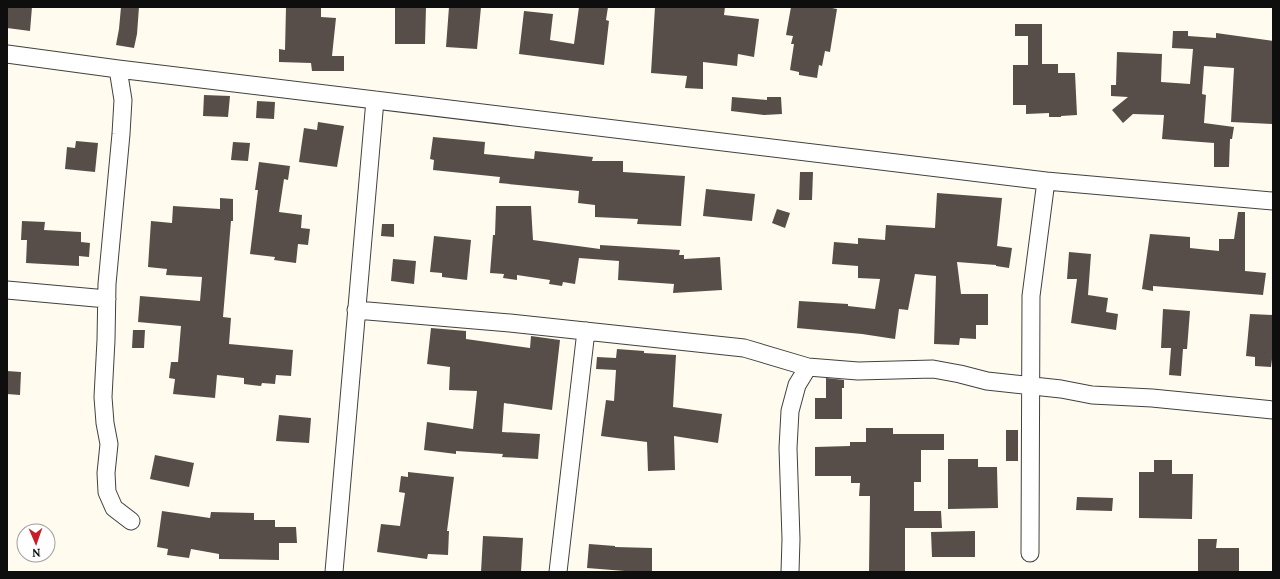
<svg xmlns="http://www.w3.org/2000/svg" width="1280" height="579" font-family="Lora,serif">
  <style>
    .building { fill: #574e49 }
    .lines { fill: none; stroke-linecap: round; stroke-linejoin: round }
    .street-casing { stroke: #414141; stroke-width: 19 }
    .street { stroke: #fff; stroke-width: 17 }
  </style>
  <rect width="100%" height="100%" fill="#fffbee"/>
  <!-- building -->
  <path class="building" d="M7 7H32L30 31 7 28Z
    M121 7H139L137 34 134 48 116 45 119 29Z
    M286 7H321V17L336 18 332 56H344V71H312L311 63 279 62V49L285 50Z
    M395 7H426L425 44H395Z
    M449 7H481L477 49 446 47Z
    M579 7H608L606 20 609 21 604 65 519 54 524 11 553 14 550 40 574 44Z
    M655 7H725L724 15 759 19 754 57 738 54 737 66 703 62V89L685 88 687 76 651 73Z
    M791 7H827L837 9 830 52 825 51 822 66 819 65 817 78 799 75V72L790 70 794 44H791L793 36 786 35Z
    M1015 24H1042V64H1058V73H1075L1077 115 1061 116V117H1049V113L1026 114V105H1013V65H1028V36H1015Z
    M1173 31H1188V36L1216 38V33L1273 41 1272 124 1231 122 1234 68 1204 66 1202 94 1206 95 1204 123 1234 127 1232 139H1230L1229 167H1214V143L1162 139 1164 115 1133 114 1123 123 1112 110 1128 97 1111 96V85H1116L1117 52 1162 54 1161 82 1190 84 1193 49 1172 48Z
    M204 95 230 96 228 117 203 116Z
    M732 97 767 100V97H781L782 114 764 115 731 111Z
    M257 101 275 102 274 119 256 118Z
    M318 122 344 126 337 167 299 162 304 128 317 130Z
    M433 137 485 142 484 154 534 159 535 151 593 157 592 161H623V172L685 176 681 226 637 224 638 219 595 217V205L578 203 579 191 499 183 500 177 433 170 434 160 430 159Z
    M76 141 98 143 95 172 65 169 67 147 75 148Z
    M233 142 250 143 248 161 231 160Z
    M259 162 290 166 288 180 284 179 279 212 302 215 301 228 310 229 308 245 298 244 296 263 274 260 275 257 250 254 258 190H255Z
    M800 172H813L812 200H799Z
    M706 189 755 194 752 221 703 216Z
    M937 193 1002 198 997 246 1012 248 1009 268 996 266V265L957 262 961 294H988V325H976V339L960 338 959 345 934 344 936 276 915 274 908 310 899 309 895 339 862 334 797 328 799 301 848 304V306L875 309 880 279 858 278V266L832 264 834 242 858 244V238L885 240 886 225 935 228Z
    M220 198 233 199V221H231L223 317 231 318 229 344 293 350 291 376 276 375 275 384 262 383 261 386 244 384V378L217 375 215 398 173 394 175 379 169 378 171 362H178L181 326 138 322 140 296 200 301 202 277 166 275 167 269 148 267 151 221 172 223 173 206 220 209Z
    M496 206H531L533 240 600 249V245L680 250 679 255H684V259L720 257 722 290 673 293 674 284 618 280 619 261 579 258 575 284 563 282 562 286 549 284 550 280 517 275V280L503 278 504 274 490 273 493 235H495Z
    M777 209 790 213 785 228 772 223Z
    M1238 212H1245V271L1266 273 1263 295 1153 286V291L1142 289 1150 234 1190 237V248L1219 251V239H1234Z
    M22 221 45 222 44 230 81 232V242L90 243 89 257 79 256V266L26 263 27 240H21Z
    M382 224H394V237L381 236Z
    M434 236 471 240 467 280 442 277V273L430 272Z
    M1069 252 1091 254 1088 295 1108 298 1106 312 1118 314 1116 330 1071 323 1077 279H1067Z
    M393 259 416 261 414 284 391 281Z
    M1163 309 1190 311 1187 349H1183L1181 376 1169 375 1171 348H1161Z
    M1250 314 1273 315V359H1272L1271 367 1255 366V357L1246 356Z
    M431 328 466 331V339L530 348 531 336 560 340 552 410 504 403 502 432 540 434 538 459 502 457 503 454 456 451V454L424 450 427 422 473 429 477 391 449 390 450 367 427 364Z
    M133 330H145L144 348H132Z
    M617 349 644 351V353L676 355 673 407 722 414 718 443 674 436 675 470 648 471 647 442 601 436 606 400 614 401 616 370 596 369 597 357 616 358Z
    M7 371 21 372 20 395 7 394Z
    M826 378 844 380V388H842V419H815V398H826Z
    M279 415 311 418 309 443 276 441Z
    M866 428H893V434H944V450H921V482H914V511H941L942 528H905V572H869L870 496H859L860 483H851V476H815V447L850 446V442H866Z
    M1006 430H1018V461H1006Z
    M155 455 194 463 189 487 150 479Z
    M948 459H978V467H997L998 508 948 509Z
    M1154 460H1172V474H1193L1192 519 1139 518V472H1154Z
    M408 472 454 477 447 531H449L448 555 428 554 427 559 377 552 381 524 400 526 405 493 399 492 401 476 408 477Z
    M1077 497 1113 498 1112 511 1076 510Z
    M162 511 210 518 211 512 254 513V520H275V527H296L297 543H279V560L219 559V554L191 549 189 558 167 555 168 549 157 547Z
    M975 531V557H932L931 532Z
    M483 536 523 538 521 572H481Z
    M1198 539H1217L1216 548H1239V572H1198Z
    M589 544 615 546V547L652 548V571H625L587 568Z"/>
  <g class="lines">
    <defs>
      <path id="street" d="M7 54 118 69 1046 181 1273 201
        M118 69 123 100 121 134 107 284 106 340 103 397 105 423 109 444 106 473 107 492 114 508 131 521
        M7 290 107 299
        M356 310 510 323 744 348 808 367 858 371 933 369 960 374 987 381 1061 389 1092 395 1152 398 1273 410
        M1030 553 1031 296 1046 181
        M334 572 375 100
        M558 572 586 331
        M790 572 791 539 788 448 790 411 797 385 808 367"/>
    </defs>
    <!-- street casing -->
    <use href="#street" class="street-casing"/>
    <!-- street -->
    <use href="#street" class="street"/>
  </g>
  <!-- border -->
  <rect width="1280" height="579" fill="none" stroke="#0e0e0e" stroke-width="16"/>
  <!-- north arrow -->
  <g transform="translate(36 543) rotate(178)"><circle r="19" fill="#ffffff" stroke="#9f9f9f"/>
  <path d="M0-3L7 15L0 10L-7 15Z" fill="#c81c29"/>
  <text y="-6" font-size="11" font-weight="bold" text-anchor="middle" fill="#0e0e0e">N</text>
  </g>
</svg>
